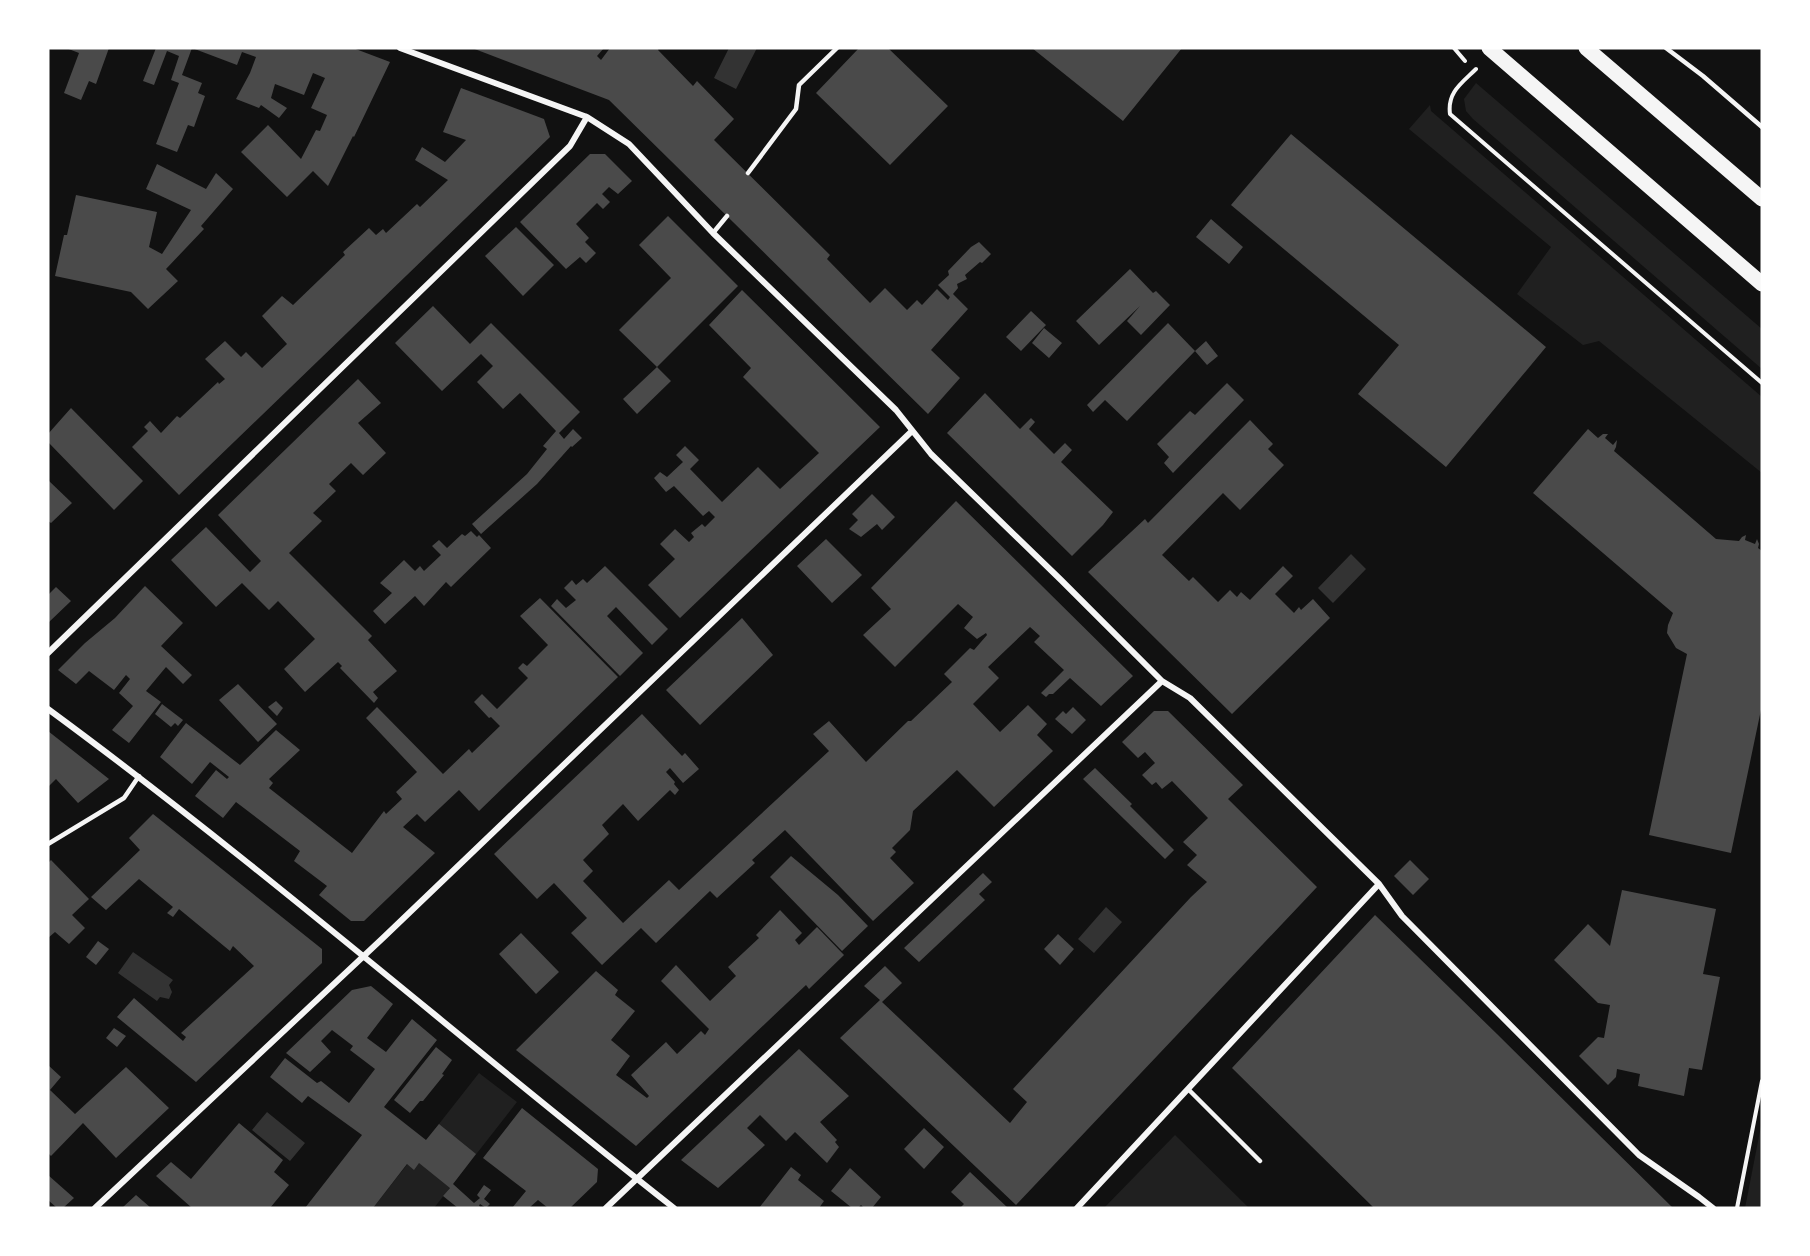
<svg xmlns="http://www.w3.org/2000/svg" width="1810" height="1256" font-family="'Noto Sans',sans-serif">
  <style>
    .green { fill: #202020 }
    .water { fill: #333 }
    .building { fill: #4a4a4a }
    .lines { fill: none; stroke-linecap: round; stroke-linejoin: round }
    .path { stroke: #f5f5f5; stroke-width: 4 }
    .service { stroke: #f5f5f5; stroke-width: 4.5 }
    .minor { stroke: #f5f5f5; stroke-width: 6 }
    .primary { stroke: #f5f5f5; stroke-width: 15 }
  </style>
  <rect width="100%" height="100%" fill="#111"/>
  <!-- green -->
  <path class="green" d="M1476 83 1762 329V369L1473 119 1466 111 1464 99Z
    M1430 105 1431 111 1762 397V473L1599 341 1583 345 1517 294 1551 247 1409 129Z
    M479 1073 517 1102 434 1208H373Z
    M1762 1121V1208H1745Z
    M1175 1135 1249 1208H1104Z"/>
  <!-- water -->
  <path class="water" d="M729 48H757L736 89 714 78Z
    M1351 554 1366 569 1333 603 1318 588Z
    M1106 907 1122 922 1094 953 1078 939Z
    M133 952 173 980 169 985 172 992 169 999 160 997 157 1001 118 973Z
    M267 1112 305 1143 290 1161 252 1130Z"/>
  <!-- building -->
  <path class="building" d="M66 48H109L96 84 89 81 81 100 64 93 79 53Z
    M156 48H192L182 75 202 83 198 93 205 96 194 127 188 125 177 152 156 144 179 83 171 80 179 56 167 51 154 85 143 81Z
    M192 48H353L390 62 354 137 353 136 328 186 313 171 287 197 241 152 268 125 301 159 316 130 320 131 327 115 311 108 325 78 313 73 304 95 275 84 271 98 287 108 279 118 261 105 259 108 236 99 250 73 256 57 242 52 237 65Z
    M472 48H604L597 56 601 60 610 48H659L658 50 693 86 697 81 734 119 714 140 830 255 827 259 870 303 885 288 907 310 917 300 922 305 937 289 948 300 950 297 938 285 949 275 948 271 971 247 979 242 991 254 982 263 980 262 965 275 967 279 957 284 958 288 953 294 968 309 931 350 960 378 928 414 609 100Z
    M859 48H888L948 106 890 165 816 93Z
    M1032 48H1182L1123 121Z
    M461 88 544 119 550 137 179 495 132 447 148 431 144 427 150 421 161 433 177 416 180 418 218 382 219 384 225 379 205 359 225 341 241 357 246 352 262 368 287 344 262 316 282 296 293 305 345 255 343 252 369 228 376 235 383 229 386 233 417 204 420 207 448 180 415 160 422 147 445 162 466 140 443 132Z
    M1291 134 1546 347 1446 467 1358 394 1399 345 1231 205Z
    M590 154H605L632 181 618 194 609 187 602 194 610 202 603 209 597 203 576 224 589 238 585 242 596 253 586 263 580 257 566 269 520 222Z
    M157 164 206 189 216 173 233 189 201 226 204 229 166 269 178 281 148 309 131 292 55 276 64 235H67L76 195 157 212 149 247 162 254 191 210 146 189Z
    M668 216 738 286 657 367 619 330 671 278 639 245Z
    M1211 219 1243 247 1229 264 1196 237Z
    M516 227 554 265 523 296 485 256Z
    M1130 269 1153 293 1156 291 1170 305 1141 335 1127 321 1140 306 1099 345 1076 321Z
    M742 290 880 427 680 618 648 585 675 559 660 544 675 529 689 542 694 537 691 533 702 524 705 527 715 517 709 511 703 516 674 486 666 492 654 478 660 472 667 477 683 462 676 455 685 446 699 460 690 469 722 502 758 467 780 489 819 453 743 377 751 368 709 325Z
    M433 306 470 344 491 323 580 412 559 433 564 439 573 429 582 438 572 447 571 446 537 484 481 534 472 524 527 474 547 449 543 446 556 431 520 393 503 409 477 382 493 366 481 354 442 391 436 385 395 343Z
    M1031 311 1046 325 1021 351 1006 337Z
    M1168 323 1195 351 1127 421 1105 400 1093 412 1087 405Z
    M1044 328 1062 343 1049 358 1032 343Z
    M1206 341 1218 356 1207 365 1195 351Z
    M657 367 671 381 637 414 623 399Z
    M358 379 381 403 358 423 386 453 363 475 351 463 329 484 336 491 313 513 322 521 289 553 372 636 368 640 397 671 373 692 378 698 374 703 340 668 342 666 338 662 305 692 284 669 315 639 278 601 269 610 242 583 216 607 171 560 206 527 250 572 261 561 218 515Z
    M1227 383 1244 400 1173 473 1164 463 1169 457 1157 444 1190 411 1195 415Z
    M985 393 1020 429 1031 418 1035 422 1029 429 1054 454 1065 443 1072 450 1061 462 1113 512 1103 525 1072 556 947 433Z
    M71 408 143 481 114 510 48 442V434Z
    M1250 420 1273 444 1268 449 1284 465 1240 510 1223 493 1162 555 1189 581 1193 577 1218 602 1230 590 1237 597 1241 592 1250 600 1283 566 1293 576 1275 594 1294 613 1299 607 1301 610 1313 599 1330 618 1232 714 1088 572 1145 519 1148 523Z
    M1588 429 1598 438 1603 434H1608L1605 438 1613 445 1617 440 1616 447 1614 451 1716 539 1739 541 1742 537 1746 535 1745 540 1755 544 1757 539 1759 544 1758 548 1762 551V705L1731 853 1649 835 1687 654 1676 648 1667 633 1668 625 1673 613 1533 493Z
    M48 480 72 503 51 523 48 521Z
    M872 494 895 517 882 530 877 524 861 537 849 529 858 520 852 514Z
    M956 501 1133 676 1101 706 1070 678 1053 694H1049L1046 697 1041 693 1064 670 1034 642 1040 636 1030 627 988 667 999 678 973 704 1000 732 1028 705 1047 724 1037 735 1053 751 994 807 957 770 913 811 910 830 892 848 896 852 890 858 914 883 873 921 785 830 752 860 755 863 717 898 710 891 656 943 641 928 602 965 571 933 587 918 554 883 537 899 494 854 642 714 682 756 685 753 699 769 683 783 670 768 666 772 675 782 674 784 679 790 675 795 670 790 638 821 623 804 602 825 609 834 583 860 593 871 583 881 623 923 669 880 679 890 829 751 813 734 829 721 866 762 908 721H911L952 682 944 674 970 648 974 650 987 635 986 633 977 639 964 628 973 617 958 604 895 667 863 635 891 609 871 588Z
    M471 531 477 537 479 535 491 548 451 587 446 582 424 606 415 596 385 624 373 611 392 593 380 583 404 560 415 571 420 566 424 571 441 555 432 546 439 540 447 548 462 534 465 536Z
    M826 539 862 575 832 603 797 566Z
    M605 566 668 629 652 645 616 607 607 616 643 653 620 676 551 606 557 599 566 608 576 600 564 588 572 580 576 585 583 579 587 583Z
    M145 586 183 623 161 646 192 675 183 684 166 667 146 691 161 702 129 743 112 730 133 706 119 693 130 679 126 675 114 690 89 671 76 684 58 670 85 643 115 618Z
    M56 587 71 601 48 623V595Z
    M540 598 618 677 479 811 459 790 425 822 417 814 403 827 435 853 364 921H351L319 895 327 886 294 861 300 851 236 802 223 818 195 796 216 770 227 779 229 777 210 762 192 784 160 757 186 723 240 765 276 730 300 750 269 779 273 783 269 788 352 853 384 811 386 814 402 799 396 792 417 772 366 718 377 707 443 774 469 749 472 753 500 726 491 717 489 718 474 702 482 694 497 709 528 678 518 668 523 663 527 666 548 645 520 616Z
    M742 618 773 655 700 725 666 690Z
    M238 684 277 724 258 742 219 700Z
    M276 701 283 708 277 716 268 707Z
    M162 704 183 720 178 726 175 723 171 727 155 714Z
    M1073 707 1086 720 1072 734 1055 719 1063 711 1066 714Z
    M1154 711H1168L1243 785 1228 799 1317 887 1016 1205 840 1038 880 1000 864 986 885 966 902 983 882 1002 1010 1123 1027 1102 1013 1089 1191 897 1207 882 1187 865 1197 855 1183 842 1208 818 1172 781 1162 789 1156 782 1152 785 1142 775 1155 763 1145 752 1138 758 1122 742Z
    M48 731 109 779 78 803 56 779 48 787Z
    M1095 768 1132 804 1130 806 1174 850 1165 859 1083 779Z
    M153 814 322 949V963L196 1082 117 1017 134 998 183 1041 186 1037 181 1033 254 966 233 946 230 951 179 909 173 917 167 913 173 907 139 879 106 910 91 897 140 850 129 838Z
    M791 856 838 895 868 926 842 951 770 877Z
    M51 860 89 899 72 915 85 928 69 944 55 932 48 938V863Z
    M1410 860 1429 879 1413 895 1394 876Z
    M983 873 992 882 979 894 985 900 919 962 904 948Z
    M1622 890 1716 909 1703 974 1720 977 1702 1070 1689 1068 1684 1096 1638 1086 1640 1074 1617 1069 1616 1077 1608 1085 1579 1056 1598 1037 1604 1038 1610 1005 1598 1003 1554 960 1588 924 1610 946Z
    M780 910 802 933 795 940 799 945 817 927 844 955 809 989 806 985 636 1146 516 1050 596 971 618 990 615 995 635 1011 611 1040 630 1056 616 1075 647 1098 649 1096 631 1075 666 1042 677 1054 701 1031 705 1035 709 1029 661 981 676 965 710 1001 736 976 728 967 759 938 756 935Z
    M1375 915 1497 1034 1673 1208H1374L1232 1068Z
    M521 933 559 972 536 994 499 954Z
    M1058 934 1074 949 1060 965 1044 949Z
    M98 941 109 949 96 965 86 957Z
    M371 986 393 1004 367 1038 386 1052 412 1019 437 1040 384 1107 426 1140 439 1124 476 1154 453 1184 474 1203 480 1198 477 1195 484 1185 491 1190 484 1199 490 1204 486 1208 480 1204 479 1206 482 1208H458L443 1196 450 1188 419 1163 414 1170 407 1164 373 1208H305L362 1135 308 1096 302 1103 270 1077 285 1058 317 1083 321 1081 349 1103 375 1069 350 1050 353 1046 332 1030 321 1041 331 1052 310 1072 286 1053 352 990Z
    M114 1028 126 1036 117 1047 106 1038Z
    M436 1047 452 1060 442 1074 444 1075 423 1101H420L410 1113 394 1100Z
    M799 1049 849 1096 820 1122 837 1140 835 1142 839 1147 827 1163 795 1132 786 1141 760 1115 747 1128 765 1145 718 1188 681 1160Z
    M48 1065 61 1077 50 1090 75 1114 126 1067 169 1108 116 1158 83 1123 51 1156 48 1153Z
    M522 1108 598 1169 597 1182 570 1208H548L538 1200 529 1208H512L526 1191 483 1158Z
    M239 1123 283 1160 274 1172 289 1185 270 1208H192L156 1176 171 1162 191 1179Z
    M924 1128 944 1147 924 1169 904 1149Z
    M791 1167 801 1175 798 1180 824 1201 819 1208H759Z
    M850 1168 881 1197 872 1208H864L861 1205 858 1208H852L831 1191Z
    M970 1172 1008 1208H960L964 1204 951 1192Z
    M48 1175 74 1198 63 1208H57L48 1200Z
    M136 1195 151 1208H122Z"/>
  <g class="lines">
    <!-- path -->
    <path class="path" d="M1454 48 1465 61
      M1476 69C1462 83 1447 92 1450 114L1762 383
      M1737 1208 1762 1081"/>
    <!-- service -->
    <path class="service" d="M1666 48 1703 76 1762 127
      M748 173 796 109 799 85 837 48
      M713 233 727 216
      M48 844 124 798 139 776
      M1188 1089 1260 1161"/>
    <!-- minor -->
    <path class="minor" d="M400 48 587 117 629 144 713 233 896 410 931 454 1061 580 1162 681 1190 698 1379 884 1402 916 1639 1155 1699 1197 1713 1208
      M48 653 570 146 587 117
      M48 709C263 867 464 1043 674 1208
      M95 1208 384 937 912 431
      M606 1208 1162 681
      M1077 1208 1379 884"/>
    <!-- primary -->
    <path class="primary" d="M1489 48 1762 284
      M1586 48 1762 199"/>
  </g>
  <!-- border -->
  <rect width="1810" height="1256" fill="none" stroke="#ffffff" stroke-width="99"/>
</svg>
